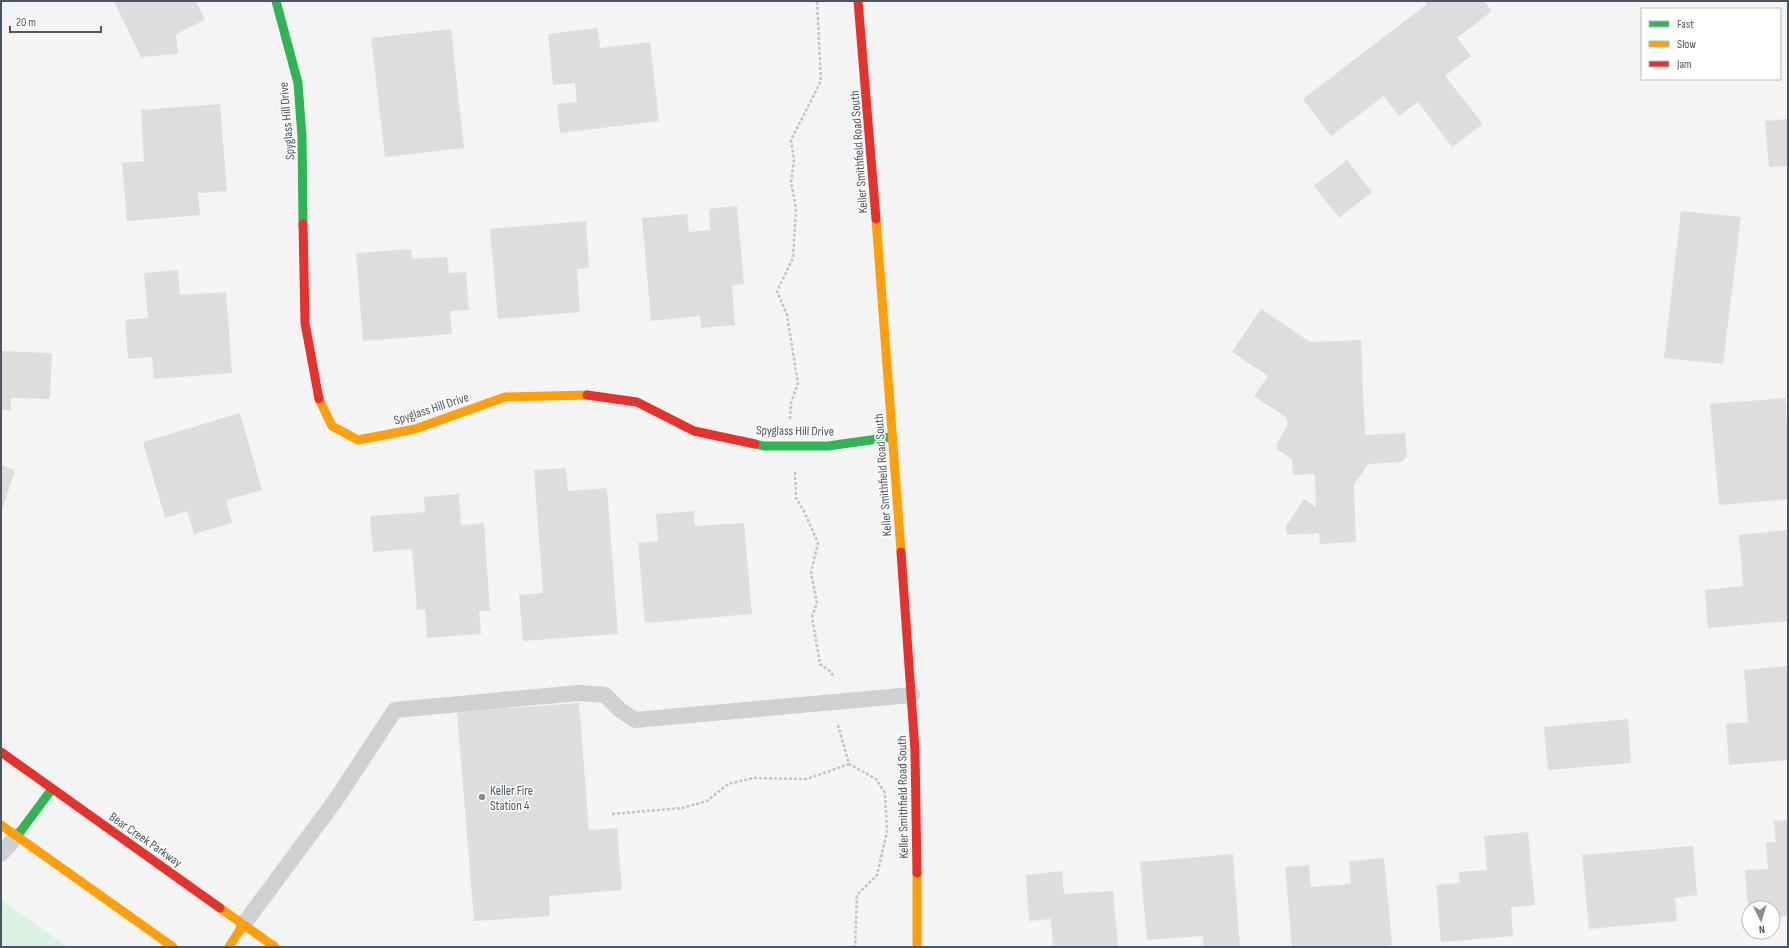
<svg xmlns="http://www.w3.org/2000/svg" width="1789" height="948" font-family="'Sofia Sans Condensed',sans-serif">
  <style>
    .green { fill: #d9f2e3 }
    .building { fill: #ddddde }
    .lines { fill: none; stroke-linecap: round; stroke-linejoin: round }
    .path { stroke: #bcc7c4; stroke-width: 2.5; stroke-dasharray: 3 2; stroke-linecap: butt }
    .lane { stroke: #ced0d2; stroke-width: 16 }
    .fast { stroke: #30b455; stroke-width: 9 }
    .slow { stroke: #ff9f0a; stroke-width: 9 }
    .jam { stroke: #e5322d; stroke-width: 9 }
    .poi-dot { fill: #868d94; stroke: #fff; stroke-width: 1.5 }
    .labels { text-anchor: middle; stroke-width: 3; stroke-linejoin: round; paint-order: stroke }
    .street-label { font-size: 13px; fill: #4a5661; stroke: #fff }
    .poi-label { font-size: 13px; fill: #4a5661; stroke: #fff; text-anchor: start }
  </style>
  <rect width="100%" height="100%" fill="#f4f4f4"/>
  <!-- green -->
  <path class="green" d="M1 900 68 947H1Z"/>
  <!-- building -->
  <path class="building" d="M114 1H196L205 20 176 34 178 54 141 57Z
    M1425 1H1484L1492 11 1457 38 1471 56 1445 76 1483 124 1452 147 1418 102 1399 116 1384 96 1331 136 1303 99 1427 4Z
    M598 28 600 48 650 42 659 121 560 133 557 104 577 102 575 83 553 85 548 34Z
    M451 29 464 148 385 157 371 38Z
    M220 104 227 191 198 193 200 215 127 221 122 163 144 161 141 110Z
    M1788 119V166L1769 167 1765 121Z
    M1347 160 1372 192 1339 218 1314 186Z
    M737 206 744 284 732 285 735 325 701 328 700 316 651 321 642 218 687 214 689 232 710 230 709 209Z
    M1681 211 1741 217 1723 364 1664 358Z
    M586 221 589 268 577 269 580 312 498 319 490 229Z
    M411 249 412 259 447 257 449 273 466 272 469 310 450 311 452 334 363 341 356 253Z
    M178 270 180 295 226 292 232 373 154 379 152 357 128 359 125 320 148 318 144 273Z
    M1261 309 1310 342 1361 340 1365 435 1405 433 1407 456 1402 462 1368 464 1354 485 1356 542 1320 544 1319 533 1287 535 1286 526 1304 499 1316 507 1315 474 1293 475 1292 459 1277 449 1276 444 1287 427V418L1254 396 1268 376 1232 352Z
    M1 351 52 353 50 399 11 398V410H1Z
    M1785 398 1788 435V499L1719 505 1710 404Z
    M240 413 262 490 226 500 232 523 194 534 187 511 165 518 143 442Z
    M1 465 15 470 1 513Z
    M566 468 568 491 607 488 618 634 523 641 519 595 543 593 534 470Z
    M459 494 461 525 484 523 490 611H479L481 634 427 638 425 609 417 610 412 549 373 552 370 516 425 512 424 497Z
    M694 511 695 526 744 523 752 614 645 623 638 543 658 541 656 514Z
    M1788 530V621L1708 628 1705 590 1743 586 1739 535Z
    M1788 666V760L1729 765 1726 724 1748 722 1744 670Z
    M579 703 589 830 617 828 622 890 549 896 550 916 474 921 457 712Z
    M1628 719 1631 763 1548 770 1544 727Z
    M1788 820V916L1773 917V908H1748L1745 870 1768 869 1766 842H1776L1774 821Z
    M1528 832 1535 905 1511 907 1513 936 1441 942 1436 885 1460 883 1459 872 1487 870 1484 836Z
    M1693 846 1697 895 1675 898 1677 921 1589 929 1582 855Z
    M1233 854 1240 947H1204L1203 936 1147 940 1140 862Z
    M1384 858 1392 945 1372 947H1292L1285 867 1309 865 1311 887 1351 884 1349 861Z
    M1062 871 1064 894 1113 891 1118 947H1053L1051 919 1029 921 1026 875Z"/>
  <g class="lines">
    <!-- path -->
    <path class="path" d="M790 419 791 403 798 383 787 315 777 291 793 258 796 208 791 182 794 160 791 140 821 81 817 1
      M795 472 796 498 804 511 818 543 811 572 817 603 812 617 820 664 831 672 834 678
      M838 725 849 764 876 779 885 793 887 832 877 875 857 895 855 947
      M612 814 682 808 707 801 728 784 753 778 807 779 849 764"/>
    <!-- lane -->
    <path class="lane" d="M1 854 17 836
      M243 925 335 801 395 710 579 693 605 695 619 709 635 720 912 695"/>
    <!-- fast -->
    <path class="fast" d="M276 1 298 83 302 137 303 224
      M755 444 763 446H828L892 437
      M17 836 52 789"/>
    <!-- slow -->
    <path class="slow" d="M876 219 901 552
      M319 399 332 426 358 440 415 429 505 397 587 395
      M1 825 173 947
      M917 873V947
      M220 908 275 947
      M229 947 243 925"/>
    <!-- jam -->
    <path class="jam" d="M858 1 876 219
      M303 224 305 323 319 399
      M587 395 637 402 694 431 755 444
      M901 552 915 751 917 873
      M1 752 220 908"/>
  </g>
  <!-- markers -->
  <circle class="poi-dot" cx="482" cy="797" r="4"/>
  <g class="labels">
    <!-- street labels -->
    <g class="street-label">
      <text transform="translate(286 121) rotate(-95)" y="5">Spyglass Hill Drive</text>
      <text transform="translate(858 152) rotate(-94)" y="5">Keller Smithfield Road South</text>
      <text transform="translate(431 408) rotate(-18)" y="5">Spyglass Hill Drive</text>
      <text transform="translate(795 430) rotate(1)" y="5">Spyglass Hill Drive</text>
      <text transform="translate(882 475) rotate(-94)" y="5">Keller Smithfield Road South</text>
      <text transform="translate(902 797) rotate(-91)" y="5">Keller Smithfield Road South</text>
      <text transform="translate(146 839) rotate(35)" y="5">Bear Creek Parkway</text>
    </g>
    <!-- poi labels -->
    <g class="poi-label">
      <text x="490" y="795">Keller Fire<tspan x="490" dy="15">Station 4</tspan></text>
    </g>
  </g>
  <!-- border -->
  <rect width="1789" height="948" fill="none" stroke="#4a5661" stroke-width="4"/>
  <!-- legend -->
  <rect x="1641" y="8" width="140" height="72" fill="#ffffff" stroke="#b7bbc0"/>
  <rect x="1649" y="21" width="20" height="6" fill="#30b455" stroke="#b7bbc0"/>
  <text x="1677" y="28" font-size="12" fill="#4a5661">Fast</text>
  <rect x="1649" y="41" width="20" height="6" fill="#ff9f0a" stroke="#b7bbc0"/>
  <text x="1677" y="48" font-size="12" fill="#4a5661">Slow</text>
  <rect x="1649" y="61" width="20" height="6" fill="#e5322d" stroke="#b7bbc0"/>
  <text x="1677" y="68" font-size="12" fill="#4a5661">Jam</text>
  <!-- north arrow -->
  <g transform="translate(1761 920) rotate(175)"><circle r="19" fill="#ffffff" stroke="#b7bbc0"/>
  <path d="M0-3L7 15L0 10L-7 15Z" fill="#868d94"/>
  <text y="-6" font-size="11" font-weight="bold" text-anchor="middle" fill="#4a5661">N</text>
  </g>
  <!-- scale -->
  <path d="M10 26v6h91v-6" fill="none" stroke="#4a5661" stroke-width="2"/>
  <text x="16" y="26" font-size="12" fill="#4a5661" stroke="#ffffff" stroke-width="3" paint-order="stroke">20 m</text>
</svg>
